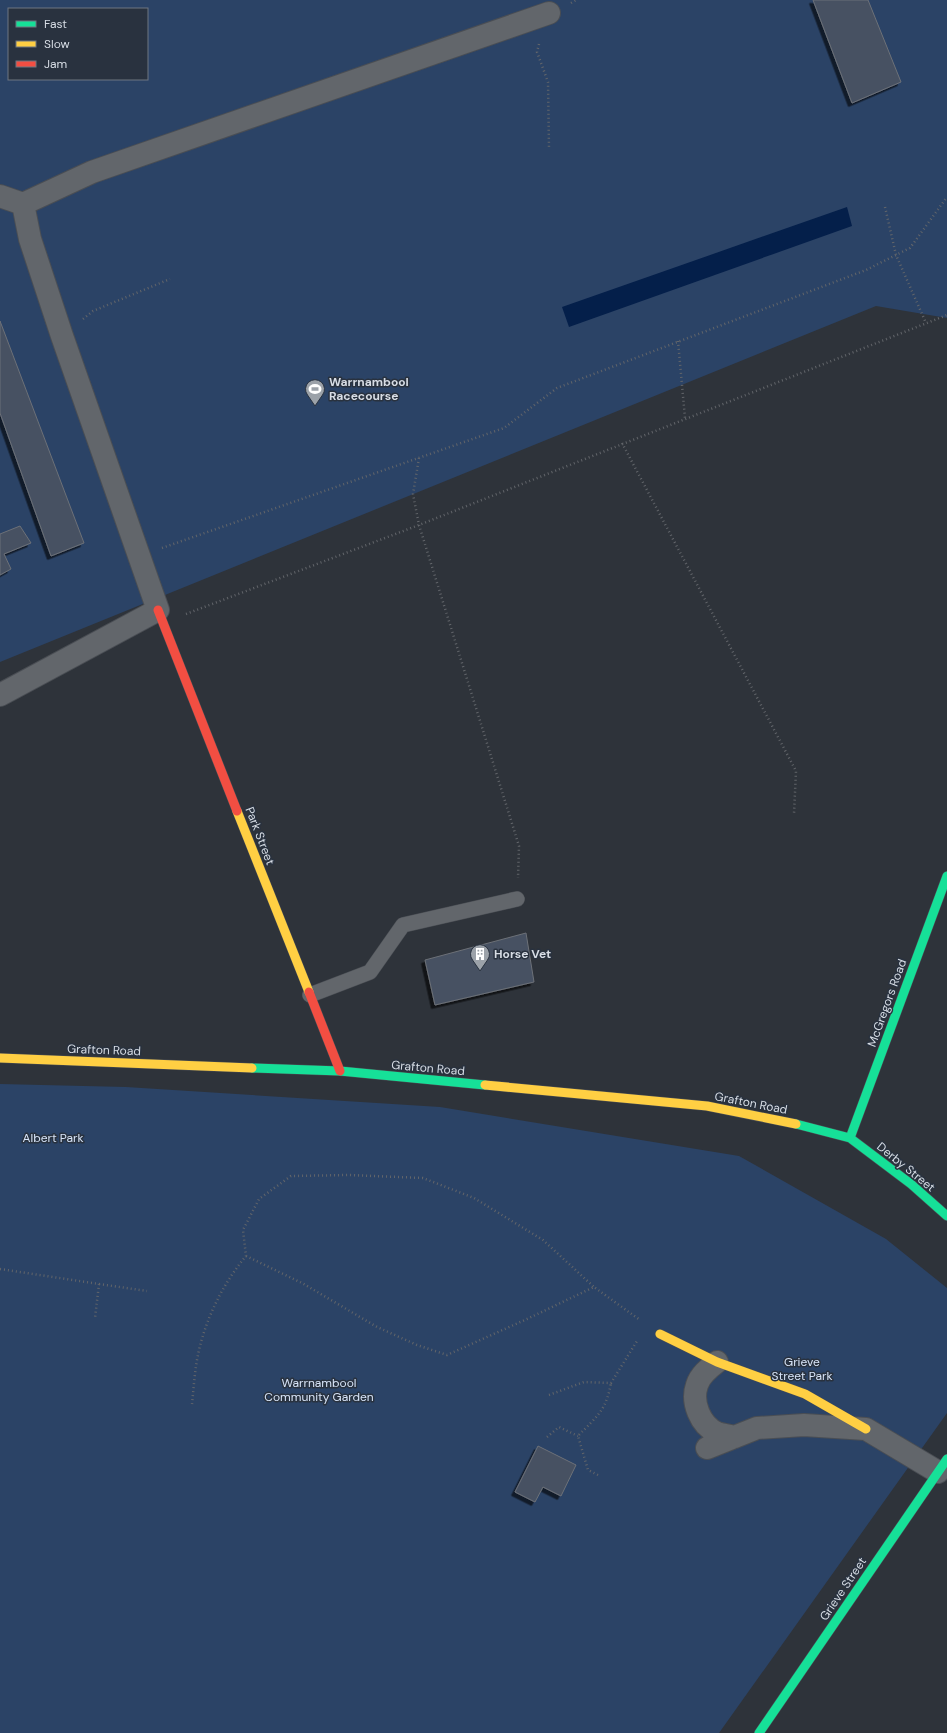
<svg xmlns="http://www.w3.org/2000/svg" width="947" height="1733" font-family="'DM Sans',sans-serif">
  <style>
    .green { fill: #2b4366; fill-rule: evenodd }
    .water { fill: #041f4a }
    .building { fill: #465162; stroke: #6d7178; filter: url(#shadow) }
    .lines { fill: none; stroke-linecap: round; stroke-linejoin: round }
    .lane-casing { stroke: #4a4e54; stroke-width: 16 }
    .street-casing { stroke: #4a4e54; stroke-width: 24 }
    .fast-casing { stroke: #4a4e54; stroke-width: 10 }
    .slow-casing { stroke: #4a4e54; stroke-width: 10 }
    .jam-casing { stroke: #4a4e54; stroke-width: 10 }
    .path { stroke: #62656a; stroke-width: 2.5; stroke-dasharray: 1 3; stroke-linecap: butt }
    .lane { stroke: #62666b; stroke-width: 15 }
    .street { stroke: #62666b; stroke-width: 22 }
    .fast { stroke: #16e098; stroke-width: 9 }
    .slow { stroke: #ffcf43; stroke-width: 9 }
    .jam { stroke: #f24e42; stroke-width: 9 }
    .labels { text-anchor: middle; stroke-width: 3; stroke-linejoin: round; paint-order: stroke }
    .poi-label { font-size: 12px; font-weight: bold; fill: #d7dde5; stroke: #29323f; text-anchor: start }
    .street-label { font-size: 12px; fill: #d7dde5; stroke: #29323f }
    .park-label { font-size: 12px; fill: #d7e4f8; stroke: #29323f }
  </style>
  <defs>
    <filter id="shadow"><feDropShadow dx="-3.5" dy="3.5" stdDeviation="0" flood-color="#0009"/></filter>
  </defs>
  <rect width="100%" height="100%" fill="#2e333a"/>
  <!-- green -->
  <path class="green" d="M0 0H947V318L876 306 0 662ZM9 9H147V79H9Z
    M0 1084 126 1087 440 1107 739 1156 886 1239 947 1288V1413L719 1733H0Z"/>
  <!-- water -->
  <path class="water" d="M847 207 852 226 569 327 562 307Z"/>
  <!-- building -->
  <path class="building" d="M813 0H868L901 82 852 103Z
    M0 321 84 543 51 556 0 413Z
    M20 526 31 543 4 554 11 569 0 575V534Z
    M526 933 534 982 435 1005 425 960Z
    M538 1446 576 1465 561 1496 543 1487 535 1502 515 1492Z"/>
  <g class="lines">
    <defs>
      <path id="lane" d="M310 995 370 972 403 925 517 899"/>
      <path id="street" d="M0 196 23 204 92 172 549 13
        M0 695 158 610 62 336 30 239 23 204
        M717 1362C709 1368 700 1375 697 1385 691 1402 700 1425 717 1433 722 1435 729 1435 735 1437
        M707 1448 757 1428 804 1425 866 1429 938 1472"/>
      <path id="fast" d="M252 1068 340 1071 485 1085
        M796 1124 850 1138 911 1184 947 1216
        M850 1138 947 876
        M759 1733 947 1459"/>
      <path id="slow" d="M237 811 309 992
        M0 1058 252 1068
        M485 1085 707 1106 796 1124
        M660 1334 717 1362 805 1394 866 1429"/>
      <path id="jam" d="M158 610 237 811
        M309 992 340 1071"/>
    </defs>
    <!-- lane casing -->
    <use href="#lane" class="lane-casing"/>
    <!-- street casing -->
    <use href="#street" class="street-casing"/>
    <!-- fast casing -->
    <use href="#fast" class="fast-casing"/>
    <!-- slow casing -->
    <use href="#slow" class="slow-casing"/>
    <!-- jam casing -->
    <use href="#jam" class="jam-casing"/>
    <!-- path -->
    <path class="path" d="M571 3 576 0
      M539 44 537 52 548 82 549 149
      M885 207 896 255 926 323
      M83 319 93 311 170 279
      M678 341 685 418
      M622 443 796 771 794 814
      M419 458 413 494 419 525 519 846 518 878
      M162 548 504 428 557 388 866 270 910 248 947 197
      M186 614 419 525 947 315
      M246 1256 302 1283 377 1327 417 1345 447 1355 527 1319 594 1287 640 1320
      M0 1269 99 1284 95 1318
      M99 1284 147 1291
      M549 1395 584 1382 611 1383 637 1341
      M192 1404C194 1385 195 1365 200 1346 208 1314 225 1281 246 1256L243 1230 259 1199 291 1176 349 1175 423 1178 474 1198 543 1240 594 1287
      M547 1437 559 1427 578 1436
      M598 1475 588 1470 578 1436C597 1416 606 1411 611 1383"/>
    <!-- lane -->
    <use href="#lane" class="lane"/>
    <!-- street -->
    <use href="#street" class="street"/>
    <!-- fast -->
    <use href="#fast" class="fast"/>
    <!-- slow -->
    <use href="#slow" class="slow"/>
    <!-- jam -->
    <use href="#jam" class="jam"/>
  </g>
  <!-- icons -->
  <defs>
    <symbol id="stadium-pin" viewBox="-11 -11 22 30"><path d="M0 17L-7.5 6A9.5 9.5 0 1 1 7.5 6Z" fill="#9ca2a9" stroke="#29323f"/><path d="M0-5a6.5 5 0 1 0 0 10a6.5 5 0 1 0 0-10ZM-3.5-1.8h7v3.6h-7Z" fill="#fff"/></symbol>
    <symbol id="building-pin" viewBox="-11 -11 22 30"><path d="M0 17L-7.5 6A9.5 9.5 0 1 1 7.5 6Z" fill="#9ca2a9" stroke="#29323f"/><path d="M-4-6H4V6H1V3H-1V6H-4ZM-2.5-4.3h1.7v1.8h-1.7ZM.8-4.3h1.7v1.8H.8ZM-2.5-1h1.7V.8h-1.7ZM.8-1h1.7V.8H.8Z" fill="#fff"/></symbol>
  </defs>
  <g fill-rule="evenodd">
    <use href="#stadium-pin" x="304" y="378" width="22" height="30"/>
    <use href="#building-pin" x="469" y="943" width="22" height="30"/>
  </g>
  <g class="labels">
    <!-- poi labels -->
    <g class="poi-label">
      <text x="329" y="386">Warrnambool<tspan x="329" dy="14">Racecourse</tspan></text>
      <text x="494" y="958">Horse Vet</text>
    </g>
    <!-- street labels -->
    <g class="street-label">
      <text transform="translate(260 836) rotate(69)" y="4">Park Street</text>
      <text transform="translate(887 1003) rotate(-70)" y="4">McGregors Road</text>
      <text transform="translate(104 1050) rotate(2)" y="4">Grafton Road</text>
      <text transform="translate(428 1068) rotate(5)" y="4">Grafton Road</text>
      <text transform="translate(751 1103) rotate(11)" y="4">Grafton Road</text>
      <text transform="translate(906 1167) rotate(39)" y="4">Derby Street</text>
      <text transform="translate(843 1589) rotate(-56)" y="4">Grieve Street</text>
    </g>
    <!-- park labels -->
    <g class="park-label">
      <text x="53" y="1142">Albert Park</text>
      <text x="802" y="1366">Grieve<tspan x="802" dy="14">Street Park</tspan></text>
      <text x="319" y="1387">Warrnambool<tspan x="319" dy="14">Community Garden</tspan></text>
    </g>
  </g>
  <!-- legend -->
  <rect x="8" y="8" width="140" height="72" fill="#29323f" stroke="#6f7681"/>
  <rect x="16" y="21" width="20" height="6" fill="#16e098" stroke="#6f7681"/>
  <text x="44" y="28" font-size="12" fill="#d7dde5">Fast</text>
  <rect x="16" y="41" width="20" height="6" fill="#ffcf43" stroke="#6f7681"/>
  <text x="44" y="48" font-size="12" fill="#d7dde5">Slow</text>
  <rect x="16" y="61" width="20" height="6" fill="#f24e42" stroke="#6f7681"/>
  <text x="44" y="68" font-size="12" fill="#d7dde5">Jam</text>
</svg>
